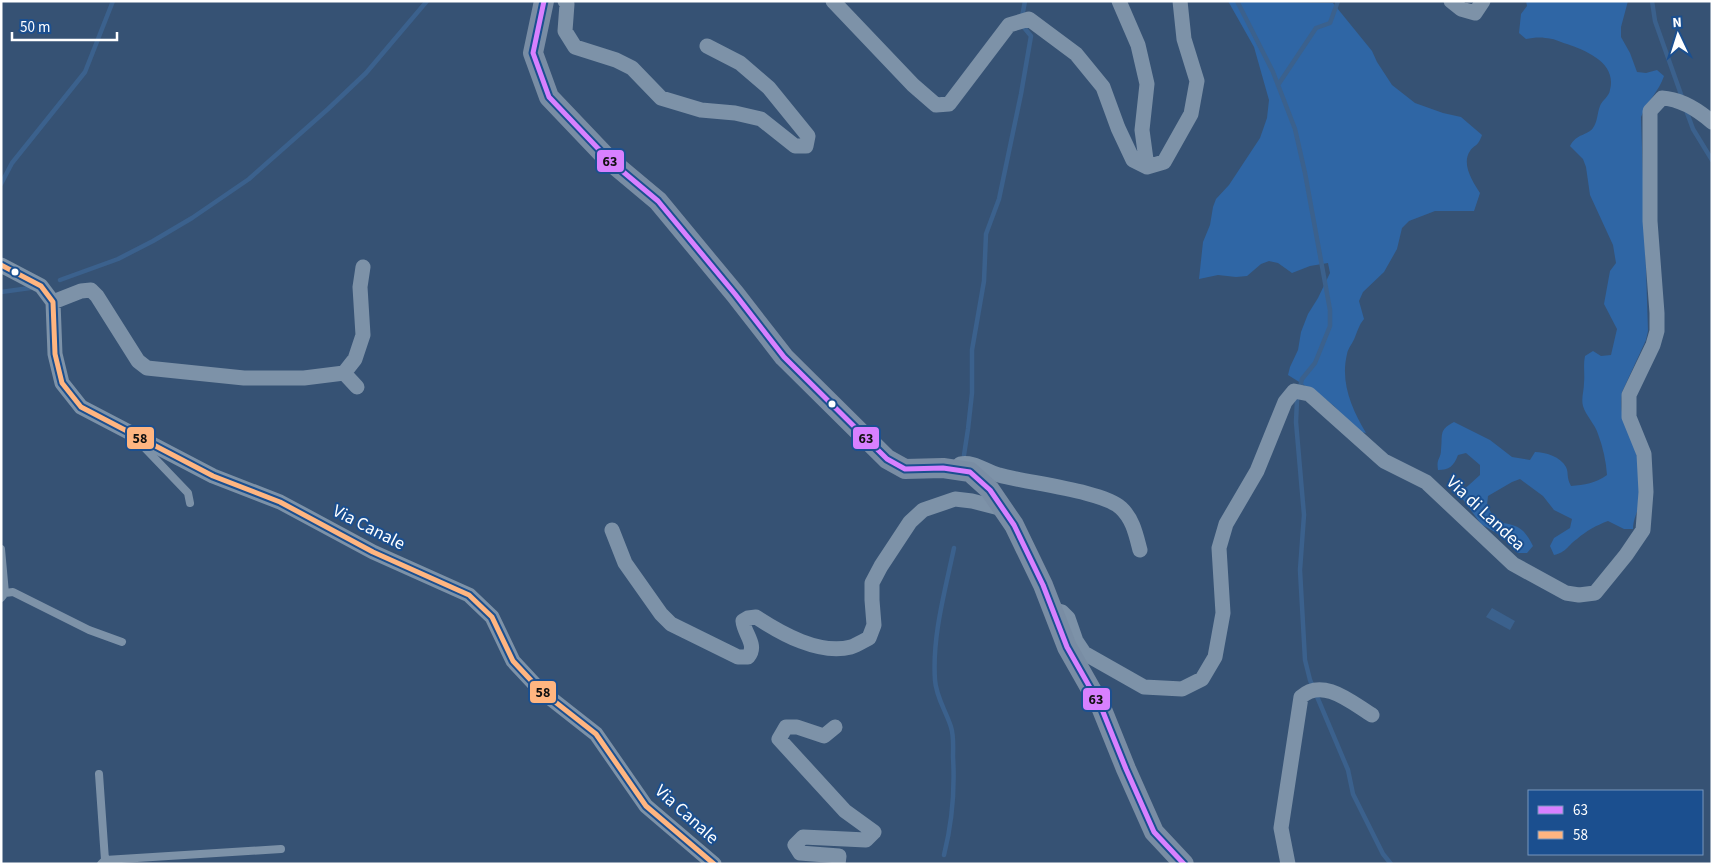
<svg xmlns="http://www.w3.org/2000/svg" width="1713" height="865" font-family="'Source Sans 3',sans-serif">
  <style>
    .green { fill: #2f66a5 }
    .water { fill: #3b618d }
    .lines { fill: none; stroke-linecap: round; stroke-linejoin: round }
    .stream { stroke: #3b618d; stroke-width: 4.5 }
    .lane { stroke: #7d92a8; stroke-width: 8 }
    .street { stroke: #7d92a8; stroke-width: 15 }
    .secondary { stroke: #798da4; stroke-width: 20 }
    .bus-1-casing { stroke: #1b4f8f; stroke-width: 9 }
    .bus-2-casing { stroke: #1b4f8f; stroke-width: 9 }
    .bus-1 { stroke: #d880ff; stroke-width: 5 }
    .bus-2 { stroke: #ffb580; stroke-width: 5 }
    .bus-dot { fill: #fff; stroke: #1b4f8f; stroke-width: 2 }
    .labels { text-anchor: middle; stroke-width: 4; stroke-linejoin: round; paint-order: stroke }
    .street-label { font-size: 18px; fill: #fff; stroke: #1b4f8f }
    .line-badge { stroke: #1b4f8f; stroke-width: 2 }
    .pale-badge-label { font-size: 14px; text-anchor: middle; font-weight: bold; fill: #111 }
  </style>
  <rect width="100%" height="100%" fill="#365274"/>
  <!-- green -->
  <path class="green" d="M1228 1 1333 3 1372 51 1377 62 1392 85 1415 103 1443 113 1461 117 1482 135C1478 147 1475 144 1470 151 1461 164 1473 182 1480 193L1474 211H1435L1409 221 1402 228 1397 249 1384 272 1363 292 1359 301 1364 319C1359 325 1358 330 1355 337 1353 343 1348 348 1347 354 1340 383 1352 409 1366 433L1357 431 1334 406 1320 395 1288 375 1290 367 1298 350 1301 332 1308 314 1318 298 1330 273 1328 263 1310 266 1292 273 1278 263 1269 261 1261 264 1247 276 1236 277 1218 275 1199 279 1203 242 1210 225 1213 207 1216 199 1229 185 1260 138 1267 118 1269 100 1254 47Z
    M1526 1H1628L1621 27V37L1630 53 1637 72 1646 73 1657 70 1664 76C1659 91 1647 102 1641 117L1648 331 1646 340 1622 392C1618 421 1631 431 1637 456 1639 464 1641 495 1639 503 1638 512 1633 519 1633 529H1624L1608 521C1597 525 1586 531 1577 539 1567 546 1567 552 1554 555L1550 546 1554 538 1570 528 1572 519 1554 510 1543 496 1520 479 1512 482 1488 496 1487 505 1496 522C1517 525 1523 526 1533 546L1527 553H1518L1505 538 1481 524 1459 494 1480 475V465L1466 453 1458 455C1454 466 1449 470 1438 470 1436 458 1441 459 1441 450 1443 435 1438 430 1454 422L1490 440 1512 457 1530 460 1535 452C1545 452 1561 457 1566 467 1569 473 1566 477 1571 486 1584 485 1596 483 1607 475 1606 461 1603 447 1598 434 1595 424 1586 416 1583 406 1581 398 1584 391 1584 383 1585 374 1583 365 1585 356L1593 351 1601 356 1611 355 1617 329 1604 304 1610 271 1616 263 1613 245 1590 195 1586 167 1583 159 1570 146C1577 133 1587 136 1593 128 1598 121 1597 113 1600 106 1602 100 1609 97 1610 90 1617 63 1587 51 1567 44 1560 42 1553 38 1545 38 1539 37 1532 38 1526 39L1519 33 1521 14 1527 6Z"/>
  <!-- water -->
  <path class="water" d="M1492 608 1515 621 1510 630 1486 617Z"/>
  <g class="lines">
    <!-- stream -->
    <path class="stream" d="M1237 1 1273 72 1295 129 1305 173 1330 310V326L1315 363 1302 379 1297 400 1296 422 1304 515 1300 570 1305 660 1310 680 1348 770 1353 794 1383 854 1391 864
      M1652 1 1655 21 1683 100
      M1022 17 1025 1
      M1278 85 1316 28 1330 23 1338 1
      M1686 110 1693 129 1712 160
      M1 184 12 163 85 72 113 1
      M60 280 118 259 153 241 192 218 249 179 328 109 366 73 427 1
      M1 292 30 288
      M964 455 968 429 972 393V350L984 281 986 234 999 199 1021 94 1031 36 1022 25
      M944 855C952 823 955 790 953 757 953 748 954 736 951 727 946 711 936 697 935 680 932 636 945 591 954 548"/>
    <!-- lane -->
    <path class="lane" d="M141 444 188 493 190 503
      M1 549 5 593
      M1 598 5 593 13 592 89 630 122 642
      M99 774 105 860
      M101 864 105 860 281 849"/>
    <!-- street -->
    <path class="street" d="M565 1 567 4 565 31 575 47 616 60 632 68 661 98 701 110 735 113 761 119 795 146H806L808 136 769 88 740 63 707 46
      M833 1 913 85 936 105 949 104 1009 25 1029 19 1076 54 1103 87 1118 128 1133 160 1147 167 1164 162 1191 114 1197 81 1184 39 1180 1
      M1119 1 1138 45 1147 84 1142 130 1147 167
      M1451 1 1461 9 1475 13 1483 1
      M1 265 41 286 53 302 55 354 62 383 81 407 213 476 280 502 373 552 469 595 492 617 513 661 540 690 596 734 646 806 714 864
      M53 302 81 291 91 290 97 296 138 361 147 368 244 378H304L344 373 357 387
      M344 373 355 359 363 335 360 287 363 267
      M960 464C974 461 986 472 999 475 1027 483 1103 491 1121 508 1133 519 1136 535 1140 550
      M612 530 625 563 661 614 671 624 738 657H748C758 645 744 634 743 621L748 618 756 617C782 634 819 655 851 647 857 645 863 641 869 638L874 625 872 600V583L881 566 910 522 923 510 955 499 972 501 1003 509
      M1051 609 1062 612 1068 618 1076 641 1084 653 1144 687 1182 689 1202 679 1215 657 1223 613 1219 548 1226 524 1257 471 1285 402 1294 391 1309 394 1384 461 1426 482 1513 564 1566 593 1579 595 1595 593 1626 555 1643 530 1646 492 1644 454 1629 417V395L1653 345 1657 331V313L1650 221V111L1662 98C1681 99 1697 109 1712 122
      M835 727 824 736 797 727H786L779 739 845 811 874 832 866 840 803 837 795 845 800 853 839 856 838 864
      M1288 864 1281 828 1301 697C1323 677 1352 703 1372 715"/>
    <!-- secondary -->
    <path class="secondary" d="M544 1 533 53 549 97 609 160 658 201 735 294 784 357 887 459 905 469 943 468 970 472 990 490 1014 525 1043 585 1067 647 1101 707 1126 769 1154 832 1184 864"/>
    <defs>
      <path id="bus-1" d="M544 1 533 53 549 97 609 160 658 201 735 294 784 357 887 459 905 469 943 468 970 472 990 490 1014 525 1043 585 1067 647 1101 707 1126 769 1154 832 1184 864"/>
      <path id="bus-2" d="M1 265 41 286 53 302 55 354 62 383 81 407 213 476 280 502 373 552 469 595 492 617 513 661 540 690 596 734 646 806 714 864"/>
    </defs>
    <!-- bus-1 casing -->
    <use href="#bus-1" class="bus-1-casing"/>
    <!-- bus-2 casing -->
    <use href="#bus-2" class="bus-2-casing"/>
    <!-- bus-1 -->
    <use href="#bus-1" class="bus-1"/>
    <!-- bus-2 -->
    <use href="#bus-2" class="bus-2"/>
  </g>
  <!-- markers -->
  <g class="bus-dot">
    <circle cx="15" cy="272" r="4.5"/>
    <circle cx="832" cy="404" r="4.5"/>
  </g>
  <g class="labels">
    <!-- street labels -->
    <g class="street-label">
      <text transform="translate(1486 513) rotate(43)" y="6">Via di Landea</text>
      <text transform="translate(369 527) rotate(27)" y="6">Via Canale</text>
      <text transform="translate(687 814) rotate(42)" y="6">Via Canale</text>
    </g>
  </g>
  <g class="line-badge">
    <rect x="596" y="149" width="29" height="24" rx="5" fill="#d880ff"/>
    <rect x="126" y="426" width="29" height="24" rx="5" fill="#ffb580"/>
    <rect x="852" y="426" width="28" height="24" rx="5" fill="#d880ff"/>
    <rect x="529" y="680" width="28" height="24" rx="5" fill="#ffb580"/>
    <rect x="1082" y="687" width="29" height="24" rx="5" fill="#d880ff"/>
  </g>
  <g class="pale-badge-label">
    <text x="610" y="166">63</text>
    <text x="140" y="443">58</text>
    <text x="866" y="443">63</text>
    <text x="543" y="697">58</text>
    <text x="1096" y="704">63</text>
  </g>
  <!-- border -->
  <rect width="1713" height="865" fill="none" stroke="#ffffff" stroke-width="5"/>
  <!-- legend -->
  <rect x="1528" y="790" width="175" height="65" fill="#1b4f8f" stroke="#7695bc"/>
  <rect x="1538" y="806" width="25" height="8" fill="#d880ff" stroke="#7695bc"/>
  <text x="1573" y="815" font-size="15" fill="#ffffff">63</text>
  <rect x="1538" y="831" width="25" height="8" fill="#ffb580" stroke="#7695bc"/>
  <text x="1573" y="840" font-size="15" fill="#ffffff">58</text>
  <!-- north arrow -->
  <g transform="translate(1678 35) rotate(356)" stroke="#1b4f8f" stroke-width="4" paint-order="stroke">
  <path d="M0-4L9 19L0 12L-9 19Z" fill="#ffffff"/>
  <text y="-8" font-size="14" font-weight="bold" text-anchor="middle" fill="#ffffff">N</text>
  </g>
  <!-- scale -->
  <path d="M12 32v8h105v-8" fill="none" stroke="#ffffff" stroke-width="2.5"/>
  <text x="20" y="32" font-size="15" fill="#ffffff" stroke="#1b4f8f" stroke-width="4" paint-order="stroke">50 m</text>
</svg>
